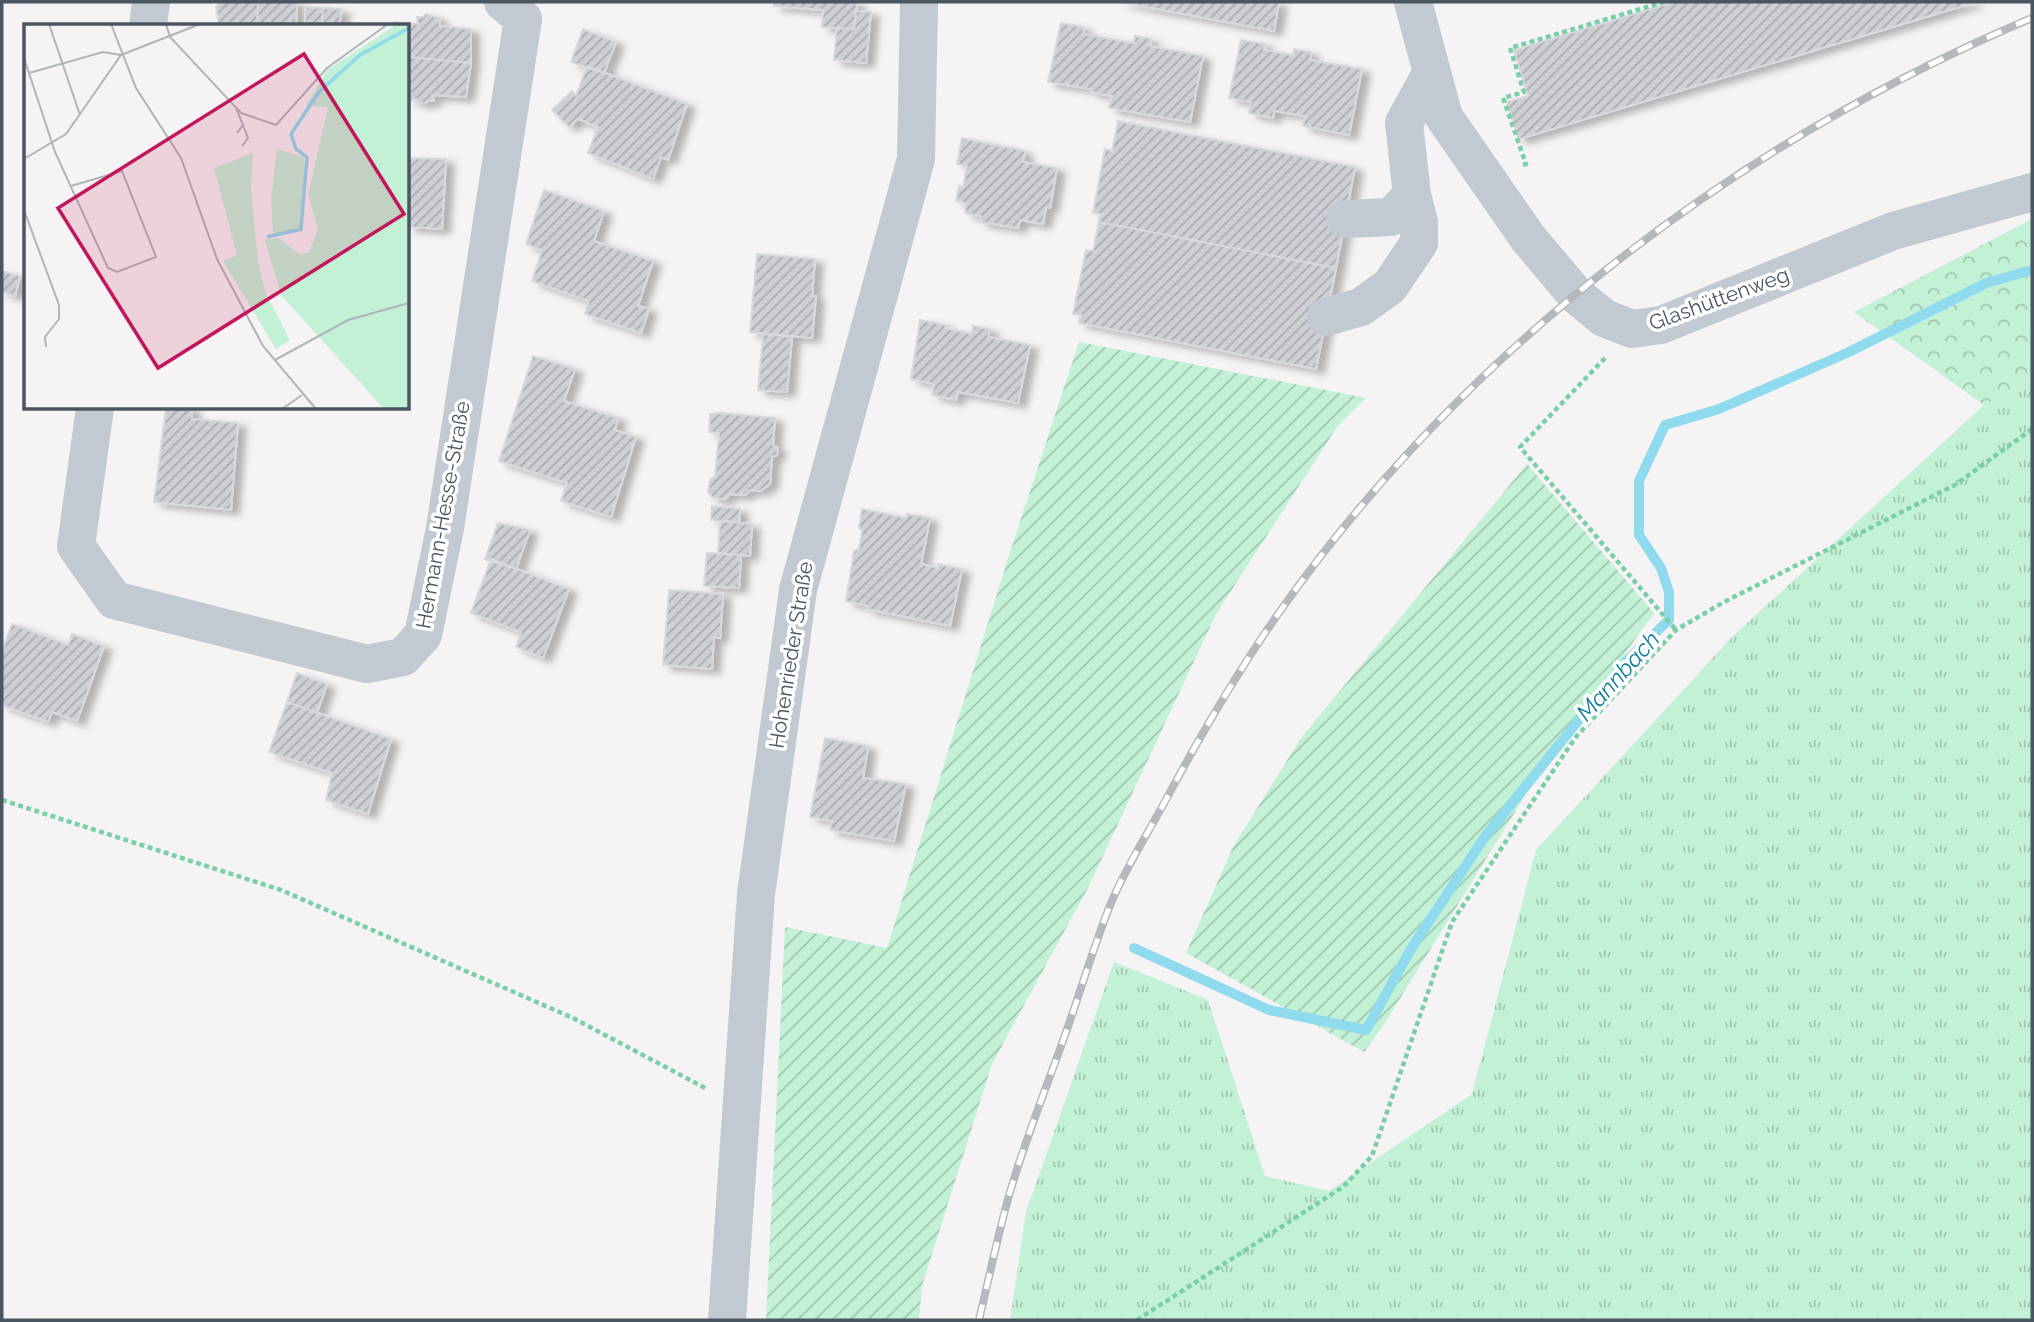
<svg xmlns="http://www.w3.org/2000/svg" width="2034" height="1322" font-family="Raleway,sans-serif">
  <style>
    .grass { fill: url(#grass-tufts) }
    .forest { fill: url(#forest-crowns) }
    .garden { fill: url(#garden-furrows) }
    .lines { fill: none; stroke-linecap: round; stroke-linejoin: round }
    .stream { stroke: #90daee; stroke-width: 10 }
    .building { fill: url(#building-hatch); stroke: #d7d9de; stroke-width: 2; filter: url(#shadow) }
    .path { stroke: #7ad0a6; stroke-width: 4.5; stroke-dasharray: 5 3.5; stroke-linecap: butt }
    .minor { stroke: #c1cad2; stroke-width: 38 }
    .rail-casing { stroke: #b5b8bd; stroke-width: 8 }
    .rail { stroke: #fff; stroke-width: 5; stroke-dasharray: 16; stroke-linecap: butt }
    .labels { text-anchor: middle; stroke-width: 7; stroke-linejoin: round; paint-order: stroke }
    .street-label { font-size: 21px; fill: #4a5661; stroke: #fff }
    .water-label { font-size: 23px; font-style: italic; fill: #0c7c9b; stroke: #fff }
    .inset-river { fill: none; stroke: #90daee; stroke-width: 3.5 }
    .inset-road { fill: none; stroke: #b1b4b9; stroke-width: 2 }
    .view { fill: #c2185b; fill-opacity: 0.15; stroke: #c2185b; stroke-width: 3.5 }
    .inset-edge { fill: none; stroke: #4a5661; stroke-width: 3.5 }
  </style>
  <defs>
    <pattern id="grass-tufts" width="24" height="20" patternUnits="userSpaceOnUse" patternTransform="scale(1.75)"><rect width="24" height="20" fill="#c3f1d5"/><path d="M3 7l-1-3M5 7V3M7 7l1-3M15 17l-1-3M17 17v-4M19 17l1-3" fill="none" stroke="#a0c6b0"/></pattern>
    <pattern id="forest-crowns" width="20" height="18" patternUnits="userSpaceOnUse" patternTransform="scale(1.75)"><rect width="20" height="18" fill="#c3f1d5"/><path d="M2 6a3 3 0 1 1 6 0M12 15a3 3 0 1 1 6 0" fill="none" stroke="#a0c6b0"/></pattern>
    <pattern id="garden-furrows" width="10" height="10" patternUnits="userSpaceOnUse" patternTransform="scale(1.75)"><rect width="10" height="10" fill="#c3f1d5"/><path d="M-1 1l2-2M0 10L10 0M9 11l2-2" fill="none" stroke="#a0c6b0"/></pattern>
    <pattern id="building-hatch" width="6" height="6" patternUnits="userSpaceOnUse" patternTransform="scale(1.75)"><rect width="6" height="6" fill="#cdcfd5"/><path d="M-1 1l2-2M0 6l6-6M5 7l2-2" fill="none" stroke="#a8abb0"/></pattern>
    <filter id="shadow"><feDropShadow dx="8" dy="4.5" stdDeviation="3.5" flood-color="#0004"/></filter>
  </defs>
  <rect width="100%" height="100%" fill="#f5f3f3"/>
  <!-- grass -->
  <path class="grass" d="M2032 378V1320H1010L1026 1212 1114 962 1208 1000 1265 1176 1329 1191 1472 1094 1536 850 1732 637 1984 405Z"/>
  <!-- forest -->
  <path class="forest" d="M2032 219V378L1984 405 1854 312Z"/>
  <!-- garden -->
  <path class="garden" d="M1079 342 1366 398 1337 427 1216 614 1089 886 992 1064 922 1286 919 1320H766L785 927 887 948 1010 552Z
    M1527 464 1654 613 1537 776 1385 1023 1364 1052 1186 953 1233 847 1301 738Z"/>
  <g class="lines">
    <!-- stream -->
    <path class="stream" d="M1134 948 1269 1010 1366 1030 1411 949 1484 838 1627 660 1669 620V592L1661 568 1639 535V481L1665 425 1719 409 1849 352 1986 283 2032 270"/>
  </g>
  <!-- building -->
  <path class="building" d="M221 2H258L257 26H219L216 7Z
    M258 2H297L296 26H257Z
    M774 2H857L854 29 822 27 823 10 774 6Z
    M1120 2H1279L1274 31Z
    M1674 2H1976L1519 139 1506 102 1528 96 1514 50Z
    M306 7 323 8 322 26H305Z
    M323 8 342 9 339 26H322Z
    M856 11 871 12 866 63 834 60 837 28 854 29Z
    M426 14 439 18 440 26 471 29V63L408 57V26H395V22L418 24 417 17H423Z
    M1061 23 1084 27 1083 34 1134 43 1135 36 1151 39 1150 46 1203 56 1190 122 1109 108 1112 96 1091 92V89L1048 82Z
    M583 29 616 42 604 73 571 62Z
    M1241 40 1265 44 1264 50 1293 55 1294 49 1311 52 1310 60 1362 69 1349 135 1303 126 1305 116 1274 111 1273 118 1249 113 1251 102 1229 98Z
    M408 57 471 63 466 97 432 95 434 101H427L426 103H418L416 99 409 100 411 93H408Z
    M587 66 687 104 668 160 661 157 653 179 588 153 598 127 578 119 569 127 552 110 572 91 576 96Z
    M1118 121 1355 167 1336 268 1099 222 1101 214 1093 213 1105 149 1112 151Z
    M962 138 1025 151 1023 162 1057 168 1050 208H1046L1043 224 1020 220 1018 228 980 222 981 216 965 213 966 203 956 201 959 186 963 187 967 166 957 164Z
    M408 158 446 159 442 229 408 227Z
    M544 190 604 211 594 241 653 261 638 306 649 309 641 333 585 314 589 301 532 281 542 250 526 244Z
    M1099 222 1336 268 1316 369 1079 323 1081 315 1073 314 1086 250 1093 251Z
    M757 254 815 259 812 296H816L812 338 750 332Z
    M2 271 20 276 15 296 2 292Z
    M920 320 946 325 945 328 972 334 973 326 990 329 988 337 1030 345 1018 403 958 392 956 400 932 395 934 384 911 379Z
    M763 334 792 337 787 392 758 390Z
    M533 356 575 369 564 401 618 418 615 430 636 437 611 517 561 501 567 483 499 461Z
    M166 408H192V419L238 423 231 510 154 502Z
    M721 413 775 418 773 445 778 448 777 455 772 457 770 484 760 491 750 490 745 495 730 494 725 499 713 498 708 492 710 480 715 476 719 433 709 432 710 414Z
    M712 506 740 509 739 522 711 520Z
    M862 509 906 518 907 514 930 518 921 564 938 568V564L962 569 950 626 867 609 868 606 846 601 854 551 859 549 862 531 859 528Z
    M720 521 752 524 750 556 718 553Z
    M498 523 530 530 516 569 485 559Z
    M707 553 741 555 739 588 704 586Z
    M491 559 569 589 543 658 516 647 521 632 471 613Z
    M669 590 723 594 720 638 714 637 712 669 663 665Z
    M12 624 68 645 72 634 104 646 77 721 52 712 48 722 2 705V652Z
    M297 673 327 684 317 713 287 702Z
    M287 702 391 739 368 814 326 800 332 773 269 752Z
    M825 738 868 746 863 778 906 784 894 841 830 830 832 821 810 817Z"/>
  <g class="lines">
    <!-- path -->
    <path class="path" d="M1523 165 1526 164 1503 98 1524 92 1510 48 1664 2
      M1605 358 1520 447 1676 630
      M2 800 281 890 573 1018 707 1089
      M1137 1320 1343 1187 1372 1156 1452 922 1575 738 1676 630 1724 602 1955 485 2032 429"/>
    <!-- minor -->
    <path class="minor" d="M1413 2 1444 117 1528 238 1576 295 1604 318 1632 329 1661 325 1893 231 2032 192
      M148 26 151 2
      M1345 219 1391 217 1412 195 1404 123 1432 72
      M1326 317 1361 307 1390 286 1419 243V222L1412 195
      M95 408 76 546 114 600 367 664 403 657 423 635 445 528 523 19 503 2
      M727 1320 756 894 798 590 916 159 919 2"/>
    <defs>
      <path id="rail" d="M979 1320C989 1278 998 1234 1010 1192 1027 1134 1051 1076 1071 1018 1084 980 1096 940 1111 903 1127 865 1150 830 1169 794 1205 727 1244 661 1288 600 1473 343 1742 140 2032 18"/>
    </defs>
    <!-- rail casing -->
    <use href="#rail" class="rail-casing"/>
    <!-- rail -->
    <use href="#rail" class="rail"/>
  </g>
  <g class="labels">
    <!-- street labels -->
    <g class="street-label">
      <text transform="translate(1719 299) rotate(-20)" y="7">Glashüttenweg</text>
      <text transform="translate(443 515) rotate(-80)" y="7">Hermann-Hesse-Straße</text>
      <text transform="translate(791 655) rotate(-81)" y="7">Hohenrieder Straße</text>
    </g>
    <!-- water labels -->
    <g class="water-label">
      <text transform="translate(1618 676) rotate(-48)" y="8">Mannbach</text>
    </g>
  </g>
  <!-- overview -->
  <g transform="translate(24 24)">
    <rect width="385" height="385" fill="#f5f3f3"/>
    <path d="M385 12V385H360L257 271 241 216 255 214 276 231 285 228 294 205 284 171 304 83 333 46Z" fill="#c3f1d5"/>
    <path d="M373 0H385V12L333 46 304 83 282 82 303 46Z" fill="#c3f1d5"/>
    <path d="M253 125 280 133 278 208 249 210 247 175ZM229 129 227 166 234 238 242 270 266 316 252 325 199 237 213 231 190 144Z" fill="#c3f1d5"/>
    <path class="inset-river" d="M243 213 277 205 283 133 272 125 267 110 295 68 336 31 385 4"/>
    <path class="inset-road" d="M25 0 56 91M87 0 112 64 157 134 193 235 239 322 292 385M142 0 146 13 217 89 252 101 303 44 364 0M97 31 176 0M0 34 31 128 84 244 93 248 132 233 98 147 47 162M5 49 79 28 97 31M212 84 219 101 213 109M218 122 224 114 219 101M0 135 42 110 97 31M0 186 35 281V295L21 313 22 323M251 336 324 296 385 279M258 385 278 371"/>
    <path class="view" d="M280 30 380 190 134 344 34 184Z"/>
    <rect width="385" height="385" class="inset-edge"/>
  </g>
  <!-- border -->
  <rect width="2034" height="1322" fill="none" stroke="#4a5661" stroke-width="7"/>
</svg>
